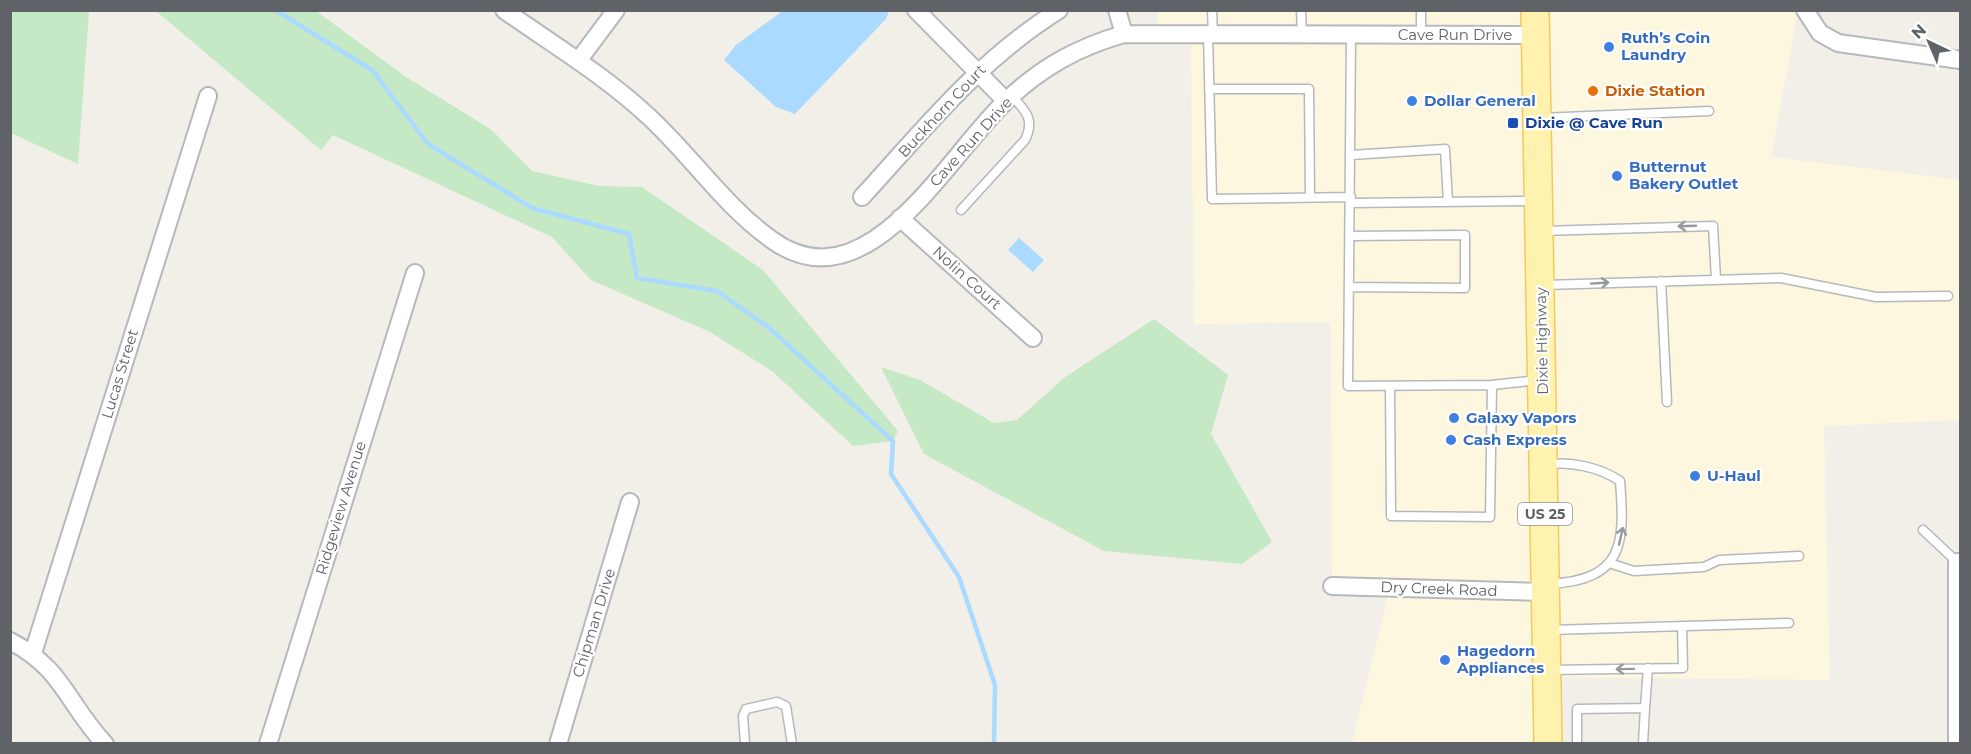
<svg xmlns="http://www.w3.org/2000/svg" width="1971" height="754" font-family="Montserrat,sans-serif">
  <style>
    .commercial { fill: #fef7e0 }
    .green { fill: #c5e8c5 }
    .water { fill: #aadaff }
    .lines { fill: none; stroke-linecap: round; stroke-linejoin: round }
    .stream { stroke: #aadaff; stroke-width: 4.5 }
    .service-casing { stroke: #b5b8bc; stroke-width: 11 }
    .minor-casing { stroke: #b5b8bc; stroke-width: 20 }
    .primary-casing { stroke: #f2c960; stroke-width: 30 }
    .service { stroke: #fff; stroke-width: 8 }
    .minor { stroke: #fff; stroke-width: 16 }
    .primary { stroke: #fff2af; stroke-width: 27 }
    .oneway { stroke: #979a9d }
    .shop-dot { fill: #3f7fe0; stroke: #fff; stroke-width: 2 }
    .food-dot { fill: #e8710a; stroke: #fff; stroke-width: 2 }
    .transit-dot { fill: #1a4fb4; stroke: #fff; stroke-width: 2 }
    .labels { text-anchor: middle; stroke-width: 4.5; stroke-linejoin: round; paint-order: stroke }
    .shield { fill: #fff; stroke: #8f9295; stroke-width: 1.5 }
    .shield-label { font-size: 14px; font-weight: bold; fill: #5f6368 }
    .street-label { font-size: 15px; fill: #5f6368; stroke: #fff }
    .shop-label { font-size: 15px; font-weight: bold; fill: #366cbe; stroke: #fff; text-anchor: start }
    .food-label { font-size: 15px; font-weight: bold; fill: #c56008; stroke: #fff; text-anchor: start }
    .transit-label { font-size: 15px; font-weight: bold; fill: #164399; stroke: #fff; text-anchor: start }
  </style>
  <rect width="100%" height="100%" fill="#f1efe8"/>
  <!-- commercial -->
  <path class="commercial" d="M1158 10 1798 11 1771 157 1960 180V420L1824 426 1830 680 1547 677 1548 743H1352L1390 588 1332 586 1331 322 1194 324 1191 36H1157Z"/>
  <!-- green -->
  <path class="green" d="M11 10 89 11 78 164 11 133Z
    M156 11H316L406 77 492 130 532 171 599 186 642 187 763 270 898 431 893 441 853 446 772 371 710 332 591 280 552 237 333 135 321 150Z
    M1154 319 1228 375 1211 434 1272 542 1242 564 1104 551 924 454 881 367 920 380 994 423 1017 420 1065 377Z"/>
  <!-- water -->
  <path class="water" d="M784 10H889V11L886 19 795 114 776 107 724 60 736 45Z
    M1019 238 1044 260 1033 272 1008 250Z"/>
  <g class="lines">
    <!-- stream -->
    <path class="stream" d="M275 10 372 70 428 144 532 208 629 234 637 278 717 291 768 327 893 441 891 474 959 577 995 685 994 744"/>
    <defs>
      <path id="service" d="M1212 10 1213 35
        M1301 10 1302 34
        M1421 10V34
        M1351 34 1348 386 1492 385 1490 517 1391 516 1390 386
        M1208 35 1212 199 1351 197
        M1209 89H1309L1310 197
        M1540 118 1709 111
        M1351 155 1445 149 1448 202
        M1351 203 1536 201
        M961 210 1025 140C1035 120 1026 111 1012 96
        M1542 231 1713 226 1716 279
        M1661 281 1667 402
        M1545 285 1781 278 1876 297 1948 296
        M1349 287 1465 288V235L1350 236
        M1492 385 1539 380
        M1546 465C1569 460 1601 468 1620 481 1625 544 1624 580 1549 584
        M1923 530 1957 562
        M1609 563 1634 571 1704 567 1719 560 1799 556
        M1550 630 1789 623
        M1549 670 1683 668 1682 626
        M745 744 743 716 746 709 777 702 786 706 792 744
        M1577 744V709L1645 708 1648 668
        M1643 744 1645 708"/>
      <path id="minor" d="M504 10C552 44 604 75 647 115 690 154 724 206 772 240 868 309 948 154 1007 100 1042 67 1078 47 1124 34L1536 35
        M916 10 1006 101
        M1117 10 1124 34
        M1805 10 1820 33 1838 43 1960 60
        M578 61 616 10
        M862 197C924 129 979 60 1059 10
        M900 218 1033 338
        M1332 586 1546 592
        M10 641C64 669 67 704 105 744
        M33 653 208 96
        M268 744 415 273
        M558 744 630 502
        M1957 744V562H1960"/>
      <path id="primary" d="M1535 10 1548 744"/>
    </defs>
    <!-- service casing -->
    <use href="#service" class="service-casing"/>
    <!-- minor casing -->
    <use href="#minor" class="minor-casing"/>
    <!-- primary casing -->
    <use href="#primary" class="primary-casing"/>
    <!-- service -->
    <use href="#service" class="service"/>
    <!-- minor -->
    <use href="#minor" class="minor"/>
    <!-- primary -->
    <use href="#primary" class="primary"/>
  </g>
  <!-- one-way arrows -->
  <defs><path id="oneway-shaft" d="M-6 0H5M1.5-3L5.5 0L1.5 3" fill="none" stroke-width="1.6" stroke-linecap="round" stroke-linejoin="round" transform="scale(1.5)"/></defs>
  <g class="oneway">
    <use href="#oneway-shaft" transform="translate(1687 226) rotate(178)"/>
    <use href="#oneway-shaft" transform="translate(1600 283) rotate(-4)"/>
    <use href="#oneway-shaft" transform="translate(1621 536) rotate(-77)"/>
    <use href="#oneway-shaft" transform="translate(1625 669) rotate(179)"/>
  </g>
  <!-- markers -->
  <g class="shop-dot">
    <circle cx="1609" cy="47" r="6"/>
    <circle cx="1412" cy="101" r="6"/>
    <circle cx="1617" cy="176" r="6"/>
    <circle cx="1454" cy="418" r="6"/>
    <circle cx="1451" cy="440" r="6"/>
    <circle cx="1695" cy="476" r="6"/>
    <circle cx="1445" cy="660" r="6"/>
  </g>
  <circle class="food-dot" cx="1593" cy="91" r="6"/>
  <rect class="transit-dot" x="1507" y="117" width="12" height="12" rx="3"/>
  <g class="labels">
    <!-- shield labels -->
    <rect class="shield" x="1518" y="503" width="54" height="22" rx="4.5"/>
    <g class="shield-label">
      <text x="1545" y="519">US 25</text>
    </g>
    <!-- street labels -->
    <g class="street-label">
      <text x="1455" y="40">Cave Run Drive</text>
      <text transform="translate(942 111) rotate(-47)" y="5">Buckhorn Court</text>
      <text transform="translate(971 142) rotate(-48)" y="5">Cave Run Drive</text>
      <text transform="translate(967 278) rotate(42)" y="5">Nolin Court</text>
      <text transform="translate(1542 341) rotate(-91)" y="5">Dixie Highway</text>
      <text transform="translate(120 374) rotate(-73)" y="5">Lucas Street</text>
      <text transform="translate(341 508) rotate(-73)" y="5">Ridgeview Avenue</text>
      <text transform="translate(1439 589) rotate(2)" y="5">Dry Creek Road</text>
      <text transform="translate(594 623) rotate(-73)" y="5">Chipman Drive</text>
    </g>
    <!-- shop labels -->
    <g class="shop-label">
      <text x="1621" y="43">Ruth’s Coin<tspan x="1621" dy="17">Laundry</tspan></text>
      <text x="1424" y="106">Dollar General</text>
      <text x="1629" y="172">Butternut<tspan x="1629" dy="17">Bakery Outlet</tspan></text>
      <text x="1466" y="423">Galaxy Vapors</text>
      <text x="1463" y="445">Cash Express</text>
      <text x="1707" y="481">U-Haul</text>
      <text x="1457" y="656">Hagedorn<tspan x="1457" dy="17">Appliances</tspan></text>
    </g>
    <!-- food labels -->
    <g class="food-label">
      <text x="1605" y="96">Dixie Station</text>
    </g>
    <!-- transit labels -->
    <g class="transit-label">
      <text x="1525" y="128">Dixie @ Cave Run</text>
    </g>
  </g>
  <!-- border -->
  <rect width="1971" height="754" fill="none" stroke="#5f6368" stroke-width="24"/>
  <!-- north arrow -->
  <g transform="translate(1929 42) rotate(316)" stroke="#ffffff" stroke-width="4.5" paint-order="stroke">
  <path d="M0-4.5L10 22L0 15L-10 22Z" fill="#5f6368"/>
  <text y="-9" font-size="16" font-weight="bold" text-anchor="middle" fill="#5f6368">N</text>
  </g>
</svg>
